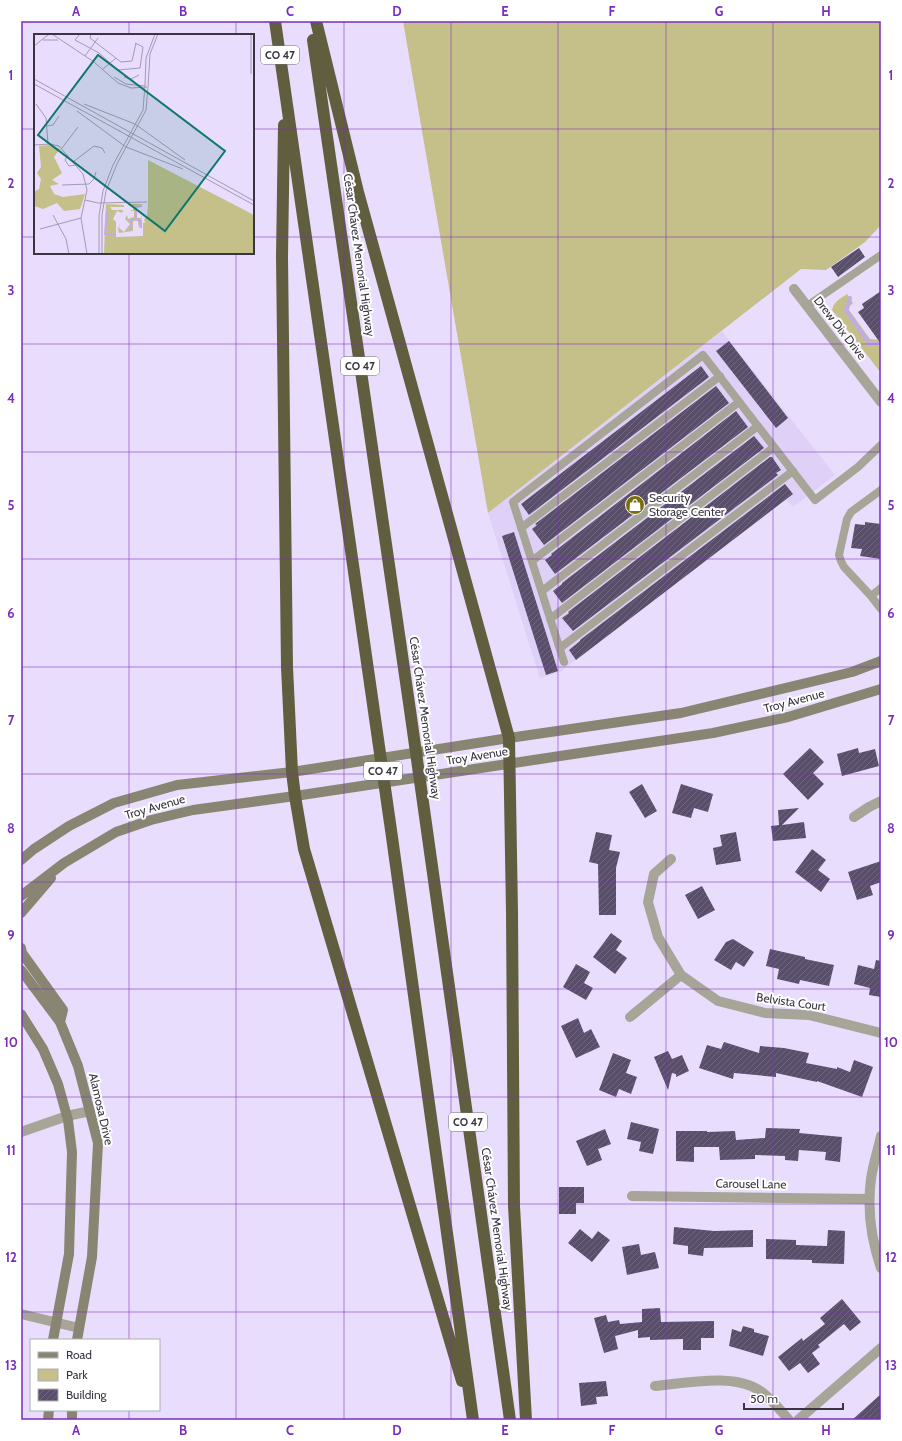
<svg xmlns="http://www.w3.org/2000/svg" width="902" height="1441" font-family="Cabin,sans-serif">
  <style>
    .built { fill: #dfd0f7 }
    .green { fill: #c5bf8a }
    .lines { fill: none; stroke-linecap: round; stroke-linejoin: round }
    .stream { stroke: #c2ace5; stroke-width: 4 }
    .building { fill: url(#building-hatch) }
    .lane { stroke: #a6a597; stroke-width: 8 }
    .street { stroke: #a6a597; stroke-width: 10 }
    .secondary { stroke: #888672; stroke-width: 10 }
    .highway { stroke: #615e40; stroke-width: 12 }
    .grid { fill: none; stroke: #7b2cbf; stroke-width: 1; stroke-opacity: 0.55 }
    .labels { text-anchor: middle; stroke-width: 4; stroke-linejoin: round; paint-order: stroke }
    .shield { fill: #fff; stroke: #75727b; stroke-width: 1 }
    .shield-label { font-size: 11px; font-weight: bold; fill: #3a3542 }
    .street-label { font-size: 12px; fill: #3a3542; stroke: #fff }
    .poi-label { font-size: 12px; fill: #3a3542; stroke: #fff; text-anchor: start }
    .inset-river { fill: none; stroke: #c2ace5; stroke-width: 2 }
    .inset-road { fill: none; stroke: #a39ab2; stroke-width: 1 }
    .view { fill: #0f766e; fill-opacity: 0.15; stroke: #0f766e; stroke-width: 2 }
    .inset-edge { fill: none; stroke: #3a3542; stroke-width: 2 }
    .neatline { fill: none; stroke: #7b2cbf; stroke-width: 1.5 }
    .grid-label { font-size: 13px; text-anchor: middle; font-weight: bold; fill: #7b2cbf }
  </style>
  <defs>
    <pattern id="building-hatch" width="6" height="6" patternUnits="userSpaceOnUse"><rect width="6" height="6" fill="#594f6a"/><path d="M-1 1l2-2M0 6l6-6M5 7l2-2" fill="none" stroke="#6e667c"/></pattern>
  </defs>
  <rect width="100%" height="100%" fill="#e9ddfd"/>
  <!-- built -->
  <path class="built" d="M722 331 835 475 793 507 786 499 560 672 540 678 488 513Z"/>
  <!-- green -->
  <path class="green" d="M403 21H881V225L865 242 826 270 801 269 488 513Z
    M847 294 853 303 850 306 849 310 870 339 881 340V373L832 310C834 301 840 299 847 294Z"/>
  <g class="lines">
    <!-- stream -->
    <path class="stream" d="M850 298 846 310 869 343H881"/>
  </g>
  <!-- building -->
  <path class="building" d="M859 248 865 257 838 277 831 267Z
    M881 291V344L858 312 864 308 862 304Z
    M729 341 788 418 776 428 716 351Z
    M701 366 709 377 529 515 521 504Z
    M716 386 729 403 544 545 532 529 537 525 535 524Z
    M736 411 748 427 555 574 545 560 552 555 551 554Z
    M754 436 764 448 562 603 553 591 562 584V583Z
    M770 457H772L781 470 776 473 778 475 573 631 562 618 569 613 568 612Z
    M785 484 793 494 576 660 569 650 580 641V640Z
    M865 522 881 524V559L860 556 862 549 851 548 855 524 865 525Z
    M514 532 558 671 546 675 502 536Z
    M810 748 824 762 813 773 824 784 808 800 783 774Z
    M858 748 859 753 875 749 879 766 842 776 837 754Z
    M642 784 657 811 645 818 629 792Z
    M681 784 713 794 708 812 694 808 691 818 672 813Z
    M799 808 782 825 804 822 806 838 773 841 771 826 779 825 778 810Z
    M596 832 612 835 609 850 620 852 616 868V915H599L598 864 589 862Z
    M736 832 741 861 716 865 713 848 722 846 720 835Z
    M812 849 826 860 818 870 830 879 821 892 795 872Z
    M881 861V882L870 886 873 895 857 900 848 872Z
    M702 886 715 910 698 919 685 895Z
    M611 933 622 941 616 950 627 958 615 974 593 957Z
    M733 939 754 952 744 967 736 962 731 970 714 960 726 942Z
    M770 949 805 957V959L834 965 829 986 800 980 799 984 777 979 779 969 766 966Z
    M876 960 881 961V997L869 995 870 988 854 984 858 965 874 969Z
    M576 964 590 972 584 983 593 988 586 1000 563 987Z
    M578 1018 584 1033 591 1029 600 1047 576 1058 561 1026Z
    M724 1042 759 1053 760 1046 784 1048 809 1053 806 1063 837 1069V1067L850 1072 854 1060 873 1067 862 1097 817 1081V1082L776 1073V1077L734 1073 733 1079 699 1068 707 1045 721 1049Z
    M668 1051 672 1059 682 1055 689 1071 676 1077V1074L672 1073 668 1090 654 1057Z
    M613 1053 631 1060 626 1073 637 1077 631 1094 619 1089 616 1097 599 1090Z
    M631 1122 659 1129 653 1154 639 1151 641 1142 627 1139Z
    M766 1128 800 1129 799 1133 842 1137 840 1162 825 1160 826 1152 799 1150 798 1161 785 1160V1156L755 1155V1159L720 1160 719 1147H694V1162L676 1161V1131H707V1132L735 1131 736 1140 765 1138Z
    M605 1129 611 1144 598 1149 602 1160 587 1166 576 1141Z
    M559 1187H584V1203H576V1214H559Z
    M674 1227 714 1231 753 1230V1247L704 1248 703 1256 688 1254V1246L673 1244Z
    M580 1229 592 1239 598 1231 610 1240 592 1262 568 1243Z
    M828 1230 845 1231 844 1264 812 1263V1260L766 1259V1239L796 1240V1245L827 1246Z
    M639 1244 641 1255 655 1252 659 1268 627 1275 622 1247Z
    M842 1299 861 1322 850 1331 844 1324 818 1345 820 1347 812 1353 820 1364 808 1373 800 1363 789 1371 778 1357 802 1338 803 1341 825 1324 820 1318Z
    M660 1308 661 1322 714 1321V1338H701V1350H683V1339L650 1340V1337L638 1338V1330L615 1336 618 1349 604 1353 594 1318 606 1315 608 1322 619 1320 620 1324 642 1322V1309Z
    M743 1326 754 1329V1332L769 1336 763 1356 729 1346 732 1329 741 1332Z
    M606 1381 608 1396 596 1397 597 1404 581 1406 579 1383Z
    M881 1394V1420H852Z"/>
  <g class="lines">
    <!-- lane -->
    <path class="lane" d="M807 306 881 255
      M881 490 851 512 847 519 839 555 841 561 844 567 871 596 881 588
      M521 528 720 376
      M532 561 739 402
      M542 591 758 426
      M871 596 881 609
      M550 619 774 447
      M560 648 793 471
      M564 662 513 502 703 355 815 500 858 467 881 445"/>
    <!-- street -->
    <path class="street" d="M794 289 881 402
      M854 817 869 807 881 801
      M671 859 654 874 648 902 658 937 681 975 718 1001 765 1013 809 1015 881 1033
      M630 1017 681 975
      M21 1132 67 1116 90 1111
      M881 1136C878 1150 873 1164 871 1179 867 1209 871 1239 881 1268
      M632 1196 869 1199
      M21 1314 79 1328
      M655 1386C687 1383 737 1372 763 1393 773 1401 781 1411 789 1420
      M798 1420 881 1348"/>
    <!-- secondary -->
    <path class="secondary" d="M21 860 34 849 69 826 114 803 177 785 292 772 509 738 681 713 852 672 881 661
      M21 896 64 863 116 832 151 820 193 810 295 796 713 733 788 717 881 689
      M21 913 51 878
      M21 948 22 953 63 1010 60 1022
      M21 970 60 1022 78 1066 98 1143 92 1257 77 1340
      M21 1014 43 1049 58 1084 68 1120 72 1152 69 1254 53 1340
      M48 1420 49 1410
      M72 1420V1410"/>
    <!-- highway -->
    <path class="highway" d="M275 21 391 830 473 1420
      M316 21 358 192 509 738 512 912 514 1206 526 1420
      M313 40 410 710 510 1420
      M284 125 282 257 287 667 292 772 295 796 304 849 462 1381"/>
  </g>
  <!-- grid -->
  <path class="grid" d="M129 21V35M236 21V35M344 21V1420M451 21V1420M558 21V1420M666 21V1420M773 21V1420M21 129H35M253 129H881M21 237H35M253 237H881M129 253V1340M236 253V1420M21 344H881M21 452H881M21 559H881M21 667H881M21 774H881M21 882H881M21 989H881M21 1097H881M21 1204H881M21 1312H881M129 1410V1420"/>
  <!-- icons -->
  <defs>
    <symbol id="shop-disc" viewBox="-11 -11 22 22"><circle r="9.5" fill="#786e0b" stroke="#fff"/><path d="M-5-2.5h2.3a2.7 3.5 0 0 1 5.4 0H5L5.5 6h-11ZM-1.5-2.5h3a1.5 2.3 0 0 0-3 0Z" fill="#fff"/></symbol>
  </defs>
  <g fill-rule="evenodd">
    <use href="#shop-disc" x="624" y="494" width="22" height="22"/>
  </g>
  <g class="labels">
    <!-- shield labels -->
    <g class="shield">
      <rect x="261" y="46" width="38" height="18" rx="3"/>
      <rect x="341" y="357" width="38" height="18" rx="3"/>
      <rect x="364" y="762" width="38" height="18" rx="3"/>
      <rect x="449" y="1113" width="38" height="18" rx="3"/>
    </g>
    <g class="shield-label">
      <text x="280" y="59">CO 47</text>
      <text x="360" y="370">CO 47</text>
      <text x="383" y="775">CO 47</text>
      <text x="468" y="1126">CO 47</text>
    </g>
    <!-- street labels -->
    <g class="street-label">
      <text transform="translate(359 255) rotate(82)" y="4">César Chávez Memorial Highway</text>
      <text transform="translate(840 328) rotate(52)" y="4">Drew Dix Drive</text>
      <text transform="translate(794 701) rotate(-15)" y="4">Troy Avenue</text>
      <text transform="translate(425 718) rotate(82)" y="4">César Chávez Memorial Highway</text>
      <text transform="translate(477 756) rotate(-9)" y="4">Troy Avenue</text>
      <text transform="translate(155 807) rotate(-16)" y="4">Troy Avenue</text>
      <text transform="translate(791 1002) rotate(8)" y="4">Belvista Court</text>
      <text transform="translate(101 1109) rotate(77)" y="4">Alamosa Drive</text>
      <text transform="translate(751 1184) rotate(1)" y="4">Carousel Lane</text>
      <text transform="translate(497 1229) rotate(82)" y="4">César Chávez Memorial Highway</text>
    </g>
    <!-- poi labels -->
    <g class="poi-label">
      <text x="649" y="502">Security<tspan x="649" dy="14">Storage Center</tspan></text>
    </g>
  </g>
  <!-- overview -->
  <g transform="translate(34 34)">
    <rect width="220" height="220" fill="#e9ddfd"/>
    <path d="M15 111 26 115 20 123 28 139 18 146 25 150 16 152 20 160 29 163 51 160 46 175 30 177 23 169 9 175 0 172V158L5 155 7 145 3 139 7 133 5 112ZM114 126 220 181V220H70L72 170 90 171V173H76L78 176H89L88 179 83 177 79 185 82 188V203L109 202V189L112 188 110 187 111 183H113L114 170ZM95 170H109L102 173 103 184H107L109 178 105 195 104 187 99 186V197L85 199 84 195 86 189 85 194 90 198 96 190 91 185 93 181 94 185 100 183V177H95L99 176 100 172H95Z" fill="#c5bf8a"/>
    <path class="inset-river" d="M73 176 71 200 82 201M107 194V187L102 185V173L108 172M97 197V187L102 185"/>
    <path class="inset-road" d="M18 0 60 28 84 49 97 54 113 53M46 0 41 6 65 19 84 36 106 34 109 13 101 9M57 0 56 4 87 28 98 27 102 9M217 0V40M9 6H24M0 12 15 0M51 22 64 4M69 35 82 24M80 43 92 50 111 52M90 43 97 45 105 41M0 45 220 167M0 50 220 171M111 51 112 24 121 0M114 53 116 20 124 0M2 70 12 84 14 110M50 70 101 90 151 126M43 77 92 113 149 135M13 92 19 91 25 82M0 111 16 110 25 112 49 140 53 156 47 184 53 220M28 114 44 93M34 121 31 126 35 132 42 131M39 128 60 112 68 114 71 119M28 151 55 150 60 145 62 138M51 166 64 169 113 168M19 181 32 205 35 220M6 195 47 184M65 220V182L69 157 79 131 109 76 111 51M68 220V181L72 157 83 130 112 76 114 53"/>
    <path class="view" d="M64 21 191 117 131 197 4 101Z"/>
    <rect width="220" height="220" class="inset-edge"/>
  </g>
  <!-- border -->
  <rect width="902" height="1441" fill="none" stroke="#ffffff" stroke-width="44"/>
  <!-- legend -->
  <rect x="30" y="1339" width="130" height="72" fill="#ffffff" stroke="#b0aeb3"/>
  <rect x="38" y="1352" width="20" height="6" fill="#888672" stroke="#b0aeb3"/>
  <text x="66" y="1359" font-size="12" fill="#3a3542">Road</text>
  <rect x="38" y="1369" width="20" height="12" fill="#c5bf8a" stroke="#b0aeb3"/>
  <text x="66" y="1379" font-size="12" fill="#3a3542">Park</text>
  <rect x="38" y="1389" width="20" height="12" fill="url(#building-hatch)" stroke="#b0aeb3"/>
  <text x="66" y="1399" font-size="12" fill="#3a3542">Building</text>
  <!-- scale -->
  <path d="M744 1403v6h99v-6" fill="none" stroke="#3a3542" stroke-width="2"/>
  <text x="750" y="1403" font-size="12" fill="#3a3542" stroke="#ffffff" stroke-width="3" paint-order="stroke">50 m</text>
  <rect x="22" y="22" width="858" height="1397" class="neatline"/>
  <g class="grid-label">
    <text x="76" y="16">A</text>
    <text x="183" y="16">B</text>
    <text x="290" y="16">C</text>
    <text x="397" y="16">D</text>
    <text x="505" y="16">E</text>
    <text x="612" y="16">F</text>
    <text x="719" y="16">G</text>
    <text x="826" y="16">H</text>
    <text x="11" y="80">1</text>
    <text x="891" y="80">1</text>
    <text x="11" y="188">2</text>
    <text x="891" y="188">2</text>
    <text x="11" y="295">3</text>
    <text x="891" y="295">3</text>
    <text x="11" y="403">4</text>
    <text x="891" y="403">4</text>
    <text x="11" y="510">5</text>
    <text x="891" y="510">5</text>
    <text x="11" y="618">6</text>
    <text x="891" y="618">6</text>
    <text x="11" y="725">7</text>
    <text x="891" y="725">7</text>
    <text x="11" y="833">8</text>
    <text x="891" y="833">8</text>
    <text x="11" y="940">9</text>
    <text x="891" y="940">9</text>
    <text x="11" y="1047">10</text>
    <text x="891" y="1047">10</text>
    <text x="11" y="1155">11</text>
    <text x="891" y="1155">11</text>
    <text x="11" y="1262">12</text>
    <text x="891" y="1262">12</text>
    <text x="11" y="1370">13</text>
    <text x="891" y="1370">13</text>
    <text x="76" y="1435">A</text>
    <text x="183" y="1435">B</text>
    <text x="290" y="1435">C</text>
    <text x="397" y="1435">D</text>
    <text x="505" y="1435">E</text>
    <text x="612" y="1435">F</text>
    <text x="719" y="1435">G</text>
    <text x="826" y="1435">H</text>
  </g>
</svg>
